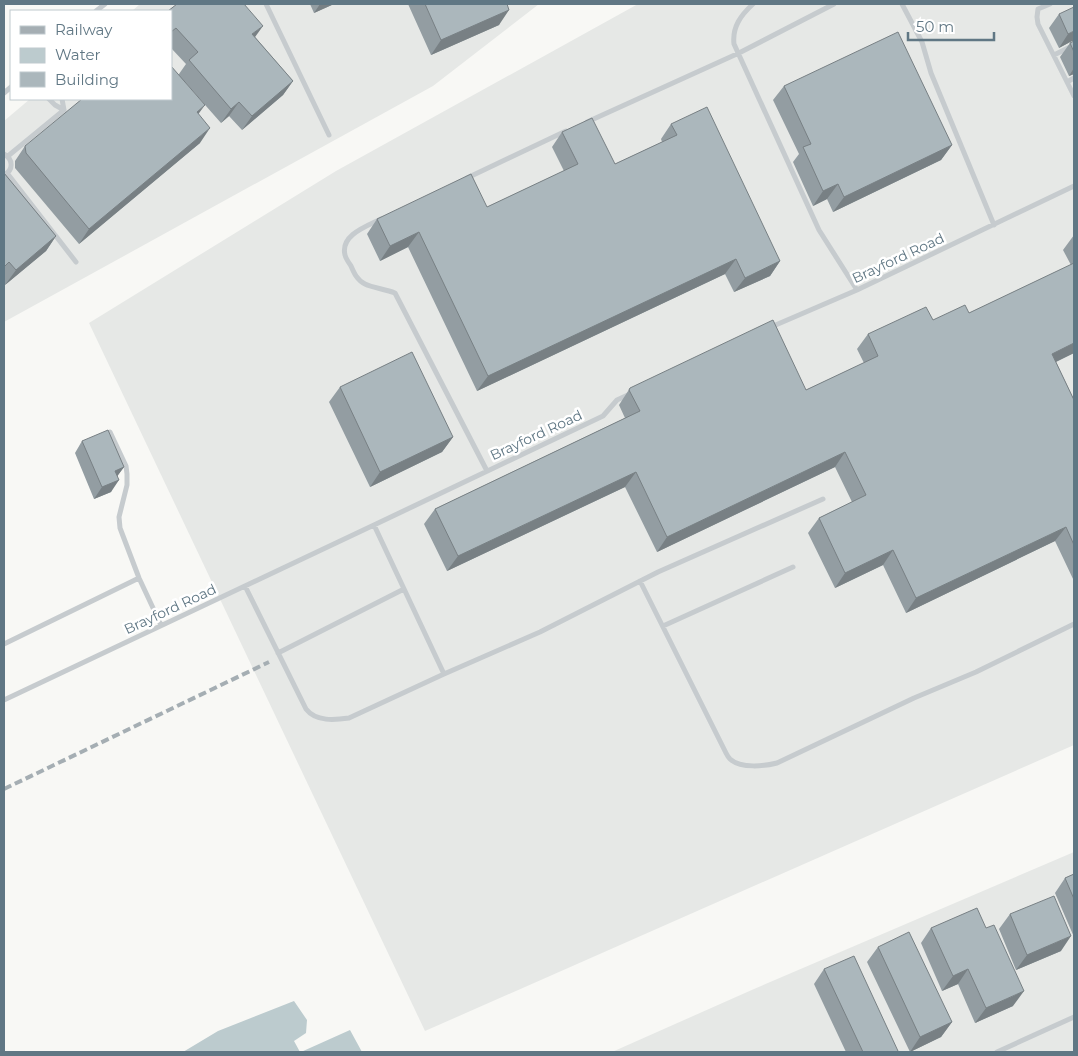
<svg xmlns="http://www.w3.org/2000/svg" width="1078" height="1056" font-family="Montserrat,sans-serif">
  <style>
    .built { fill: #e6e8e6 }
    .water { fill: #bccbce }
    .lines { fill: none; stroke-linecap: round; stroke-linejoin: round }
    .lane { stroke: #c6cbce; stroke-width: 5 }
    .rail { stroke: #a5aeb3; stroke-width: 4; stroke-dasharray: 8 4; stroke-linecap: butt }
    .wall { fill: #939da2 }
    .shaded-wall { fill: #788084 }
    .building { fill: #abb7bc; stroke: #788084 }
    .labels { text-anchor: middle; stroke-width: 5; stroke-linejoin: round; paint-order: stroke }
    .street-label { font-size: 14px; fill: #607784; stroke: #fff }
  </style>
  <rect width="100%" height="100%" fill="#f8f8f5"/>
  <!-- built -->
  <path class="built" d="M140 4H539L433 86 4 322V121L30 99H171V11H132Z
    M638 4H1074V745L425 1031 89 323 336 171Z
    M1074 852V1052H612L754 989Z"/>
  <!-- water -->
  <path class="water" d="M294 1001 307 1020 306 1033 294 1041 300 1052H183L218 1031Z
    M350 1030 362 1052H301Z"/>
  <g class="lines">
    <!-- lane -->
    <path class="lane" d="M266 4 329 135
      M753 4C741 15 732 27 734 44L819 230 857 290
      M902 4 922 42 931 73 994 225
      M1050 4 1038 9 1037 17 1038 24 1074 96
      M96 11 105 4
      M1054 55 1074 45
      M1067 82 1074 78
      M4 93 11 87
      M49 99 55 105 64 110
      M62 99 64 110
      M587 122 739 53 834 4
      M4 154C13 159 14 170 4 175
      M8 156 64 110
      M7 173 76 262
      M467 178 566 131
      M381 219C367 226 340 235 345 255 346 259 349 263 351 266 354 273 357 280 365 284 373 288 385 289 395 293L487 471
      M771 327 857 290 1074 186
      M110 432 126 466 127 474V485L119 517 120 528 139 578 161 625
      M374 525 444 674
      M640 581 726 753C727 755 728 757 730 759 741 769 765 766 777 763L914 698 976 672 1074 624
      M245 586 306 709C316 722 335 720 349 718L444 674 540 632 658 572 823 499
      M663 626 793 567
      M4 644 139 578
      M278 653 404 589
      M4 700 374 525 603 416 617 400 630 394
      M997 1052 1074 1017"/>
    <!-- rail -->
    <path class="rail" d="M4 789 269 662"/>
  </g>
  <!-- wall -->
  <path class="wall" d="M310 4H334L314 13Z
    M408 4H507L499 25 431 55Z
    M171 11 255 37 293 81 283 95 242 130 229 116 221 123 184 81 198 114 200 143 79 244 15 168V161L25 146 179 74 186 64 171 48Z
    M1059 14 1074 41H1072L1059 48 1049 28Z
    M1074 41V74L1069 76 1060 57 1070 43Z
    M784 86 952 145 941 160 833 212 827 199 813 206 793 162 799 154 773 100Z
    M671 124 780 261 770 276 734 292 725 274 477 391 408 247 380 261 367 234 377 219 487 207 564 171 552 147 562 132 615 164 662 142 661 139Z
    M4 173 56 236 46 251 5 285 4 283Z
    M1074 235V353L1056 362 1074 400V581L1055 541 906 613 883 565 835 588 808 533 819 518 852 502 835 467 657 552 625 487 447 571 424 524 435 509 625 418 619 405 630 388 806 390 864 363 857 349 868 334 969 313 1071 265 1063 250Z
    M340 387 453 437 442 452 370 487 329 402Z
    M82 441 124 467 117 476 111 492 94 499 75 453Z
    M1074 874V937L1055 893 1065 878Z
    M1010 914 1061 951 1016 970 999 929Z
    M931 928 1013 1006 975 1023 958 984 942 991 921 943Z
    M878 947 952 1022 941 1037 910 1052 867 962Z
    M824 969 897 1052H846L814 984Z"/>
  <!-- shaded-wall -->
  <path class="shaded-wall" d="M320 4H334L314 13Z
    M509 10 499 25 431 55 441 40Z
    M263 26 253 40 252 34Z
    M1074 31V41H1072L1059 48 1068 34Z
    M1074 68V74L1069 76Z
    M293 81 283 95 242 130 252 116Z
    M239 102 229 116 221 123 231 109Z
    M205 105 194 120 197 112Z
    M210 128 200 143 79 244 89 229Z
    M952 145 941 160 833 212 844 197Z
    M838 184 827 199 813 206 823 191Z
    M419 232 408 247 380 261 390 246Z
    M56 236 46 251 5 285 16 270Z
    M736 259 725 274 477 391 488 376Z
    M780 261 770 276 734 292 745 278Z
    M1074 343V353L1041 369 1052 354Z
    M453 437 442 452 370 487 380 472Z
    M845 452 835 467 657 552 667 537Z
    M124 467 116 478 115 471Z
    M636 472 625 487 447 571 458 556Z
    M119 480 111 492 94 499 102 487Z
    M1066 527 1055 541 906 613 916 598Z
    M893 550 883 565 835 588 845 573Z
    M1071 936 1061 951 1016 970 1027 955Z
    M968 969 958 984 942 991 953 976Z
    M1024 991 1013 1006 975 1023 986 1008Z
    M952 1022 941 1037 910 1052 920 1037Z"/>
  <!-- building -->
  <path class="building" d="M177 4H244L263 26 252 34 293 81 252 116 239 102 231 109 189 60 198 52 176 28 171 32V11H168Z
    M425 4H507L509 10 441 40Z
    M1074 7V31L1068 34 1059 14Z
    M898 32 952 145 844 197 838 184 823 191 803 147 811 144 784 86Z
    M1074 41V52L1070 43Z
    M171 66 205 105 197 112 210 128 89 229 26 153 25 146 82 99H171Z
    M707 107 780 261 745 278 736 259 488 376 419 232 390 246 377 219 471 174 487 207 578 164 562 132 592 118 615 164 677 135 671 124Z
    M4 173 56 236 16 270 9 262 4 267Z
    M1074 263V343L1052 354 1074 400V545L1066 527 916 598 893 550 845 573 819 518 866 495 845 452 667 537 636 472 458 556 435 509 640 411 629 390 630 388 773 320 806 390 878 356 868 334 926 307 933 320 965 305 969 313Z
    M412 352 453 437 380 472 340 387Z
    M108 430 124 467 115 471 119 480 102 487 82 441Z
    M1074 874V899L1065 878Z
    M1054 896 1071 936 1027 955 1010 914Z
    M977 908 986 928 994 925 1024 991 986 1008 968 969 953 976 931 928Z
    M909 932 952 1022 920 1037 878 947Z
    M854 956 898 1051 895 1052H863L824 969Z"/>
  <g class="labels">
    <!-- street labels -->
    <g class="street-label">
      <text transform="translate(898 258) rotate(-25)" y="5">Brayford Road</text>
      <text transform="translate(536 435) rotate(-25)" y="5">Brayford Road</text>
      <text transform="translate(170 609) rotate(-25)" y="5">Brayford Road</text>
    </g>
  </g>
  <!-- border -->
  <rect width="1078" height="1056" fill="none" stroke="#607784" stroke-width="10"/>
  <!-- legend -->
  <rect x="10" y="10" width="162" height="90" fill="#ffffff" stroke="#bfc9ce"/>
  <rect x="20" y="26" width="25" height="8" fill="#a5aeb3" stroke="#bfc9ce"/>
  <text x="55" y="35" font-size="15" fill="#607784">Railway</text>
  <rect x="20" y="48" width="25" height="15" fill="#bccbce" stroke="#bfc9ce"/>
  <text x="55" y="60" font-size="15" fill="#607784">Water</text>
  <rect x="20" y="72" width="25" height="15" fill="#abb7bc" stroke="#bfc9ce"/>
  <text x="55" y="85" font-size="15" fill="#607784">Building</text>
  <!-- scale -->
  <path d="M908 32v8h86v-8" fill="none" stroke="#607784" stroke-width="2.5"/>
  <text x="916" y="32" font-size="15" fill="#607784" stroke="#ffffff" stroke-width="4" paint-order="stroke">50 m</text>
</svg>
